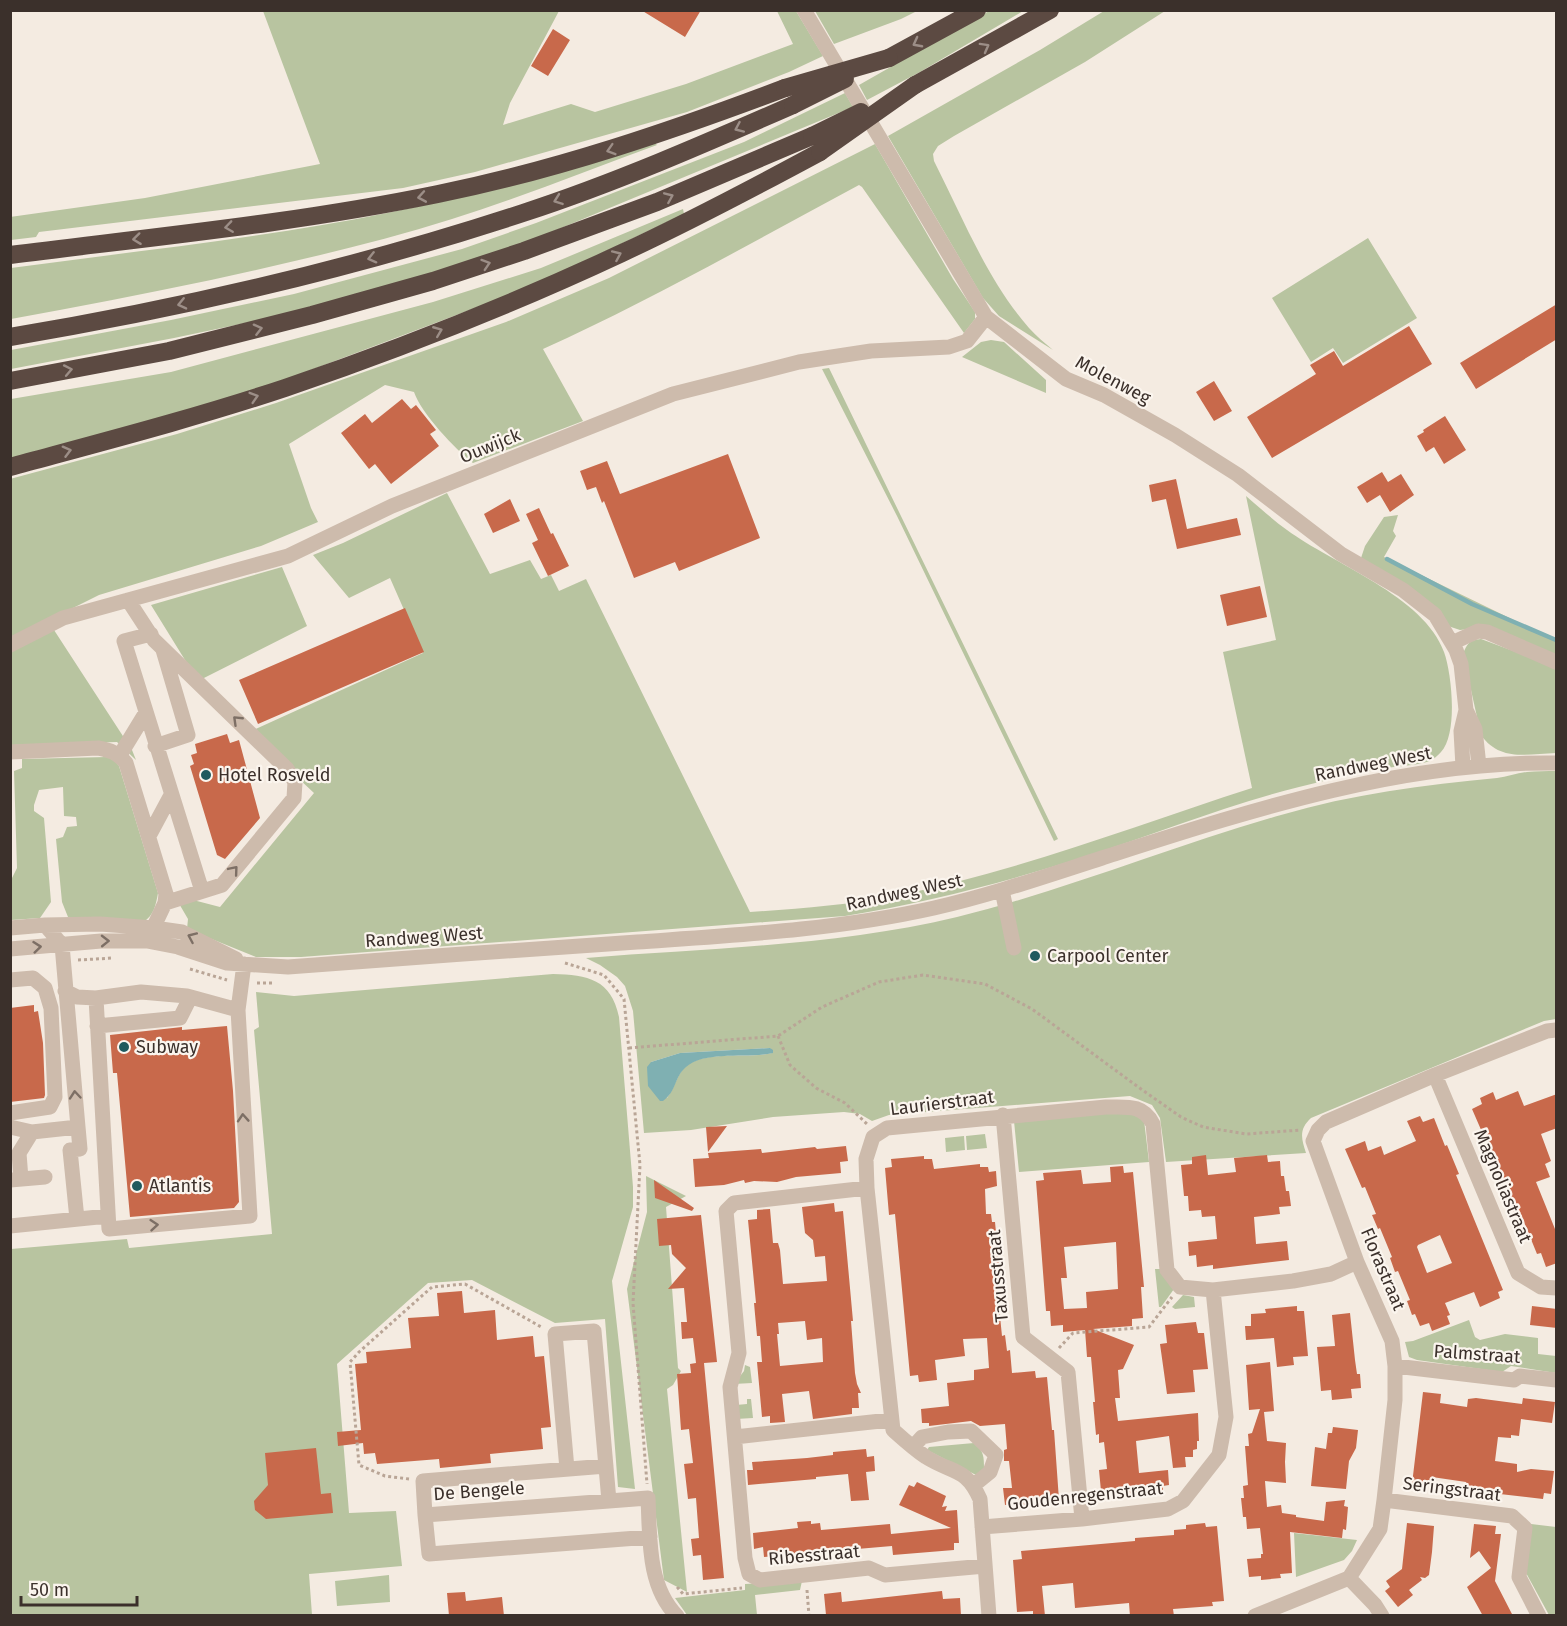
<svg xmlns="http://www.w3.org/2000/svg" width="1567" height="1626" font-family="'Fira Sans',sans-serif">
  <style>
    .green { fill: #b8c4a0; fill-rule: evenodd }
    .water { fill: #7fb0b2 }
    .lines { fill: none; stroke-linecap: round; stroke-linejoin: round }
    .stream { stroke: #7fb0b2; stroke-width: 4.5 }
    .building { fill: #c8694b; fill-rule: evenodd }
    .path { stroke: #b9a596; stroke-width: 3; stroke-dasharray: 3 3; stroke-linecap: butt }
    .minor { stroke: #cdbbac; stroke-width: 15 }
    .highway { stroke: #5c4a42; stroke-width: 18 }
    .highway-bridge { stroke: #5c4a42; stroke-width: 18 }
    .oneway { stroke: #9c8e87 }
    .oneway2 { stroke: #7d6f65 }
    .poi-dot { fill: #1f5a5e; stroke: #fbf5ee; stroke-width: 2 }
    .labels { text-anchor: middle; stroke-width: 4.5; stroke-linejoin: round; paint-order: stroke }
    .street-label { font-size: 18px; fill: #3b302b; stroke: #fbf5ee }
    .poi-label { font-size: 18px; fill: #3b302b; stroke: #fbf5ee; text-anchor: start }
  </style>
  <rect width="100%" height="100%" fill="#f4ebe1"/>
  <!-- green -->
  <path class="green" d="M263 11H559L510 103 503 125 571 104 595 112 686 84 793 44 777 11H796L823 56 789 72 687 112 475 172 403 188 39 232 36 237 11 240 10 217 145 198 320 164Z
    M815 11H917L901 19 834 44Z
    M989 11H1023L920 72 867 100 859 85Z
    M1104 11H1165L1085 62 954 136 938 146 933 154 934 161C963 218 987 280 1029 328 1036 336 1045 343 1053 350L999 316 983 298 888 136 1040 50Z
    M845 93 853 107 467 267 298 312 174 338 11 369V350L171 320 294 294 462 249 536 223 744 142Z
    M654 142 657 145C589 170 522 197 452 219 373 244 292 262 211 280 144 294 78 307 11 319V268C136 251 263 238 387 213 478 195 566 168 654 142Z
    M875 144 953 279 975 312V319L964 333 862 187 859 185C754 241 652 300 543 349L583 421 473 463C455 449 421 413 414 392L385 385 289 444 311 508 318 522 261 546 99 595 11 639 10 479 177 434 276 403 506 322 609 278Z
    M683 209 684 214 528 288 295 376 225 400 11 460V399L171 372 433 302 541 268Z
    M1368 238 1417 318 1343 363 1333 348 1311 362 1272 298Z
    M991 340 1004 342 1046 380V393L962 357 981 342Z
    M829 368 1058 839 1054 841 897 516 822 369Z
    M447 493 490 574 530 560 541 579 551 575 559 591 586 579 750 912C798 909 847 905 894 896 1017 872 1134 826 1252 788L1223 652 1276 640 1246 496C1259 507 1273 520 1287 530 1333 564 1424 596 1444 652 1452 674 1458 734 1441 752 1438 755 1434 759 1430 761 1415 766 1396 766 1381 769 1354 774 1326 780 1299 787 1226 805 1156 834 1084 857 1006 882 926 903 845 916L301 957H256L187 929 188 919 174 895 220 907 314 793 249 732 423 653 390 578 349 598 313 555 343 543Z
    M1398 515 1393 531 1396 536 1384 557 1528 627 1556 639V656L1477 628 1460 630 1448 626 1361 558 1365 546 1384 517Z
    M282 567 307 626 198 681 151 605Z
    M54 630 132 750 136 760 117 742 12 745 10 652Z
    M1481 639 1556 667V753C1528 754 1500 762 1481 735L1463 654C1467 643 1470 640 1481 639Z
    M107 757 115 761 119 766 158 893C156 904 154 916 143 922L68 917 62 902 56 839 63 837 67 827 77 826 76 817 64 816 63 787 39 790 34 805V811L44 818 51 902 40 918 11 920V880L17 868 14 771 22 768V759Z
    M1556 771V1019L1544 1021 1311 1118C1299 1129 1301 1138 1306 1153L1166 1162 1160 1118 1152 1105 1130 1096 889 1115 872 1121 860 1114 844 1112 773 1117 691 1130 644 1133 633 1011 625 986 617 977 600 965 586 958C710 948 836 946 957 917 1067 890 1172 846 1281 815 1352 794 1424 785 1497 778 1507 777 1517 773 1527 772 1536 771 1547 771 1556 771ZM770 1048 772 1053C747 1059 709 1050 687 1065 677 1073 675 1088 667 1098L651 1062 680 1053Z
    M553 974C588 975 611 979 619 1017L633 1187V1207L612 1281 635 1489 618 1487 605 1319 555 1323 472 1280 428 1283 337 1364 349 1513 396 1511 402 1566 309 1574 312 1615 11 1616V1249L127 1239 129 1248 272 1234 254 1030 259 1027 256 992 294 996Z
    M1127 1111 1144 1120 1149 1162 1019 1172 1014 1121Z
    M985 1134 987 1148 967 1150 966 1136Z
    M964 1136 965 1150 946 1152 945 1138Z
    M646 1176 686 1196 666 1207 678 1368 681 1371 673 1385 667 1389 687 1592 664 1580 627 1289 647 1212Z
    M1155 1269H1161L1174 1289 1161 1307H1159Z
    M1183 1295 1194 1297 1195 1307 1175 1309 1172 1307Z
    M1469 1320 1475 1337 1480 1340 1505 1334 1538 1338V1354L1556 1356V1373L1511 1366 1502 1372 1417 1360 1409 1357 1405 1342 1413 1341Z
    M745 1365 750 1367 752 1383 734 1384 744 1371Z
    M747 1399H751L753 1418 736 1419V1405L747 1404Z
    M974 1443C984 1451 984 1457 984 1469L978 1476 927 1450 929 1447Z
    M1531 1524 1556 1527V1615H1549L1525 1571Z
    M1294 1533 1357 1540 1352 1551 1344 1560 1296 1577Z
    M389 1575 390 1602 337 1606 335 1581Z
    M802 1581 800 1590 755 1595 757 1615H687L675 1598 745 1590V1584Z"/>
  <!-- water -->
  <path class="water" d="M770 1048 773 1050V1053C748 1059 705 1050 686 1067 674 1077 677 1091 663 1101H660L648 1086 647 1067 651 1062 680 1053Z"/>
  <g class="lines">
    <!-- stream -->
    <path class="stream" d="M1387 559 1472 604 1556 640"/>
  </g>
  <!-- building -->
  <path class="building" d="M641 10H701L685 37Z
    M553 29 570 40 548 76 531 66Z
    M1557 304V339L1476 389 1460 363Z
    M1409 326 1432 364 1272 458 1247 417 1316 374 1310 365 1334 351 1343 366Z
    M1214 381 1232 411 1214 421 1196 392Z
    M402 399 411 409 416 405 436 430 430 434 439 446 391 484 375 464 369 469 341 433 365 414 372 423Z
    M1445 416 1466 450 1444 464 1434 447 1426 452 1417 436 1424 432 1423 430Z
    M728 454 760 538 679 571 675 562 634 578 604 501 602 503 596 487 587 490 580 471 607 461 620 494Z
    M1382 472 1388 482 1401 474 1414 495 1390 512 1380 495 1367 503 1357 487Z
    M1176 479 1187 529 1237 518 1241 535 1177 549 1166 499 1152 502 1149 485Z
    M510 499 520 521 493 533 484 514Z
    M539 508 551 534 553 533 569 566 548 576 532 543 538 540 526 514Z
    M1260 586 1267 617 1227 626 1220 595Z
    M405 608 424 652 258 724 239 680Z
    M227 734 230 743 239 740 260 818 225 859 217 855 190 766 194 764 191 755 197 753 195 744Z
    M34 1005V1012L38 1011 43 1043 45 1095 44 1098 10 1102V1008Z
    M227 1026 233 1091 239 1202 234 1208 130 1217 117 1073H113L110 1035 182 1027V1030Z
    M1518 1091 1524 1106 1557 1094V1128L1541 1134 1551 1161 1545 1164 1550 1177 1536 1182 1557 1234V1263L1546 1267 1541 1253 1537 1254 1520 1212 1515 1215 1503 1186 1505 1185 1472 1109 1482 1104 1480 1098 1493 1092 1496 1100Z
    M1420 1116 1423 1122 1434 1118 1445 1146 1447 1145 1459 1174 1456 1175 1503 1290 1498 1292 1500 1298 1480 1307 1474 1292 1445 1303 1450 1315 1447 1316 1450 1324 1432 1331 1429 1323 1420 1326 1415 1314 1412 1315 1407 1301 1410 1300 1398 1271 1395 1272 1390 1258 1392 1257 1380 1228 1378 1229 1372 1215 1376 1214 1365 1187 1362 1188 1345 1149 1365 1141 1368 1151 1381 1146 1384 1155 1416 1141 1407 1121ZM1440 1235 1452 1263 1427 1273 1417 1247 1418 1245Z
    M727 1126 708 1152 706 1127Z
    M846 1146 848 1161 840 1162 841 1173 796 1177 777 1182 754 1181 745 1183 744 1180 724 1185 695 1187 693 1159 709 1158 708 1153 761 1149 762 1153 815 1147 817 1149Z
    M1206 1155 1208 1175 1236 1172 1234 1158 1267 1155 1268 1162 1280 1161 1281 1176H1284L1286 1191H1289L1291 1206 1279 1207 1280 1214 1254 1217 1256 1244 1287 1241 1289 1260 1213 1269V1265L1197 1267 1196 1255 1189 1256 1188 1242 1217 1239 1215 1216 1202 1217 1201 1210 1189 1211 1188 1196H1184L1181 1165 1192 1164V1157Z
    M924 1156V1159H932L934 1169 980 1164V1167H988L989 1172 996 1171 997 1186 985 1189 986 1214H991L992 1222H995L1001 1286 997 1287 1002 1336 1005 1335 1007 1351 1010 1350 1012 1373 1035 1371 1036 1378 1047 1377 1052 1430H1054L1059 1500 1051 1501V1503L1013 1507V1504L1005 1505 1003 1488H1012L1009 1461H1004V1450L1007 1449 1005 1424 980 1426 971 1421 929 1426V1423H922L921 1409 949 1406 947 1383 974 1380V1370L989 1368 987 1338 963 1339 965 1356 935 1360 937 1380 919 1382 918 1375 910 1376 895 1214 889 1215 885 1168 892 1167 891 1159Z
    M1123 1166 1124 1173 1133 1172 1144 1287H1141L1143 1318 1132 1319V1326L1093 1329 1134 1345 1123 1369 1118 1370 1120 1398H1115L1118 1421 1198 1413 1199 1441H1197V1449L1193 1450V1457H1185L1186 1467 1173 1468 1169 1436 1136 1441 1139 1473 1168 1470 1169 1485 1163 1486V1490L1154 1491 1155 1494 1117 1498 1116 1495H1108V1490L1101 1491 1099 1470 1107 1469 1104 1442 1099 1443V1434L1096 1435 1093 1402H1095L1091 1357H1087L1085 1330 1063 1332V1325L1051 1326 1050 1311H1046L1036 1181 1044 1180 1043 1173 1081 1170 1083 1184 1111 1182 1110 1167ZM1116 1242 1118 1289 1086 1292 1087 1308 1064 1309 1061 1278H1067L1064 1247Z
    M654 1180 694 1208 692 1211 655 1198Z
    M834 1203 835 1212 843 1211 853 1321H851L855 1373 857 1384 861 1393H858L859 1408H852V1414L813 1419 809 1391 782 1394 785 1422 770 1423V1416L762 1417 757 1362H762L760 1336H757L754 1303H756L748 1220 757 1219V1210L770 1209 773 1243H778L780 1250 783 1284 827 1281 825 1256 815 1257 813 1240 805 1233 802 1207ZM805 1321 807 1340 822 1338 823 1362 780 1366 777 1334H779L778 1323Z
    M701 1215 717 1362 704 1363 724 1578 703 1580 701 1555 693 1556 691 1539 699 1538 696 1498 688 1499 684 1464 693 1463 689 1429 681 1430 677 1374 691 1373 690 1364 696 1363 693 1338 682 1339 681 1322H687L684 1288 668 1289 686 1268 672 1254 671 1245 659 1246 657 1219Z
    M462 1291 464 1313 495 1310 497 1340 533 1336 535 1357 544 1356 551 1427 541 1428 543 1449 490 1454 491 1463 440 1468 439 1459 377 1464 375 1453 364 1454 363 1443 338 1446 337 1432 361 1430 355 1364 367 1363 366 1352 411 1348 408 1318 439 1316 437 1293Z
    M1297 1306V1311H1304L1308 1356 1293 1357 1294 1365 1277 1367 1274 1338 1246 1340 1245 1326H1251V1314L1266 1313 1265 1309Z
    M1532 1306 1557 1309V1328L1530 1325Z
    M1350 1313 1355 1360 1357 1374H1360L1361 1388 1351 1389 1352 1398 1332 1400 1331 1390 1321 1391 1317 1347 1335 1346 1332 1315Z
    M1196 1322 1198 1333H1204L1208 1369 1193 1370 1195 1392 1167 1394 1160 1344 1167 1343 1165 1325Z
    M1270 1362 1274 1411 1264 1412 1267 1441 1286 1443 1285 1462 1286 1483 1265 1481 1267 1507 1281 1505 1282 1513 1296 1515V1517L1324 1521 1326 1502 1345 1500 1344 1506 1348 1507 1346 1530 1343 1529 1342 1538 1290 1532 1292 1573 1280 1574 1281 1578 1261 1580V1576L1249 1577 1247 1559 1261 1558V1554H1263L1260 1528 1247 1529 1246 1517H1243L1241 1498H1244L1243 1486 1248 1485 1245 1446H1249L1248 1434 1252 1433 1260 1409 1249 1410 1246 1365Z
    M1423 1392 1441 1394 1440 1403 1467 1407 1468 1399 1476 1398 1522 1404 1523 1398 1555 1402 1552 1423 1521 1419 1519 1436 1511 1435V1438L1498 1437 1495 1461 1517 1464V1472L1531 1469 1554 1471 1551 1494 1544 1493 1543 1499 1465 1490 1466 1482 1432 1477 1431 1486 1412 1484Z
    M1333 1427 1358 1430 1356 1448 1349 1461 1346 1489 1311 1486 1315 1447 1326 1449 1328 1433H1332Z
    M316 1448 321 1494 331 1493 333 1513 266 1519 255 1510 254 1501 268 1485 265 1453Z
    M866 1449 867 1457 874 1456 875 1471 866 1472 869 1500 851 1501 848 1474 816 1477V1479L748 1485 747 1470H753L752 1462 807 1458 833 1455V1452Z
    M917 1482 946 1496 942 1507 947 1506 945 1511 957 1510 959 1543H954V1550L893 1555 892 1546 764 1557 763 1547 754 1549 753 1533 798 1528 797 1522 811 1521V1524L820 1523 821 1530 890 1524 891 1534 951 1528 899 1505 909 1485 914 1487Z
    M1205 1523 1206 1527 1217 1526 1224 1601 1212 1602 1213 1606 1173 1609 1174 1616H1130L1129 1603 1075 1608 1073 1583 1042 1586 1045 1616H1033V1611L1017 1612 1013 1560 1022 1559 1021 1551 1135 1541V1538L1174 1535V1530L1186 1529V1525Z
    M1407 1523 1434 1526 1432 1552 1429 1575 1425 1578 1420 1577 1422 1580 1409 1590 1413 1595 1398 1607 1385 1591 1390 1587 1386 1581 1402 1569Z
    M1474 1524 1496 1526 1495 1534H1501L1495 1581 1513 1616H1483L1467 1587 1491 1568 1479 1551 1470 1558Z
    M942 1591 943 1599 960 1598 961 1616 826 1615 824 1594 841 1592 842 1602Z
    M465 1592 466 1601 502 1597 504 1616H449L447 1593Z"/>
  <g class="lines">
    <!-- path -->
    <path class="path" d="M78 960 113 958
      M565 963 604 975 624 999 640 1165 633 1303 647 1484
      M190 969 227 980
      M257 983H275
      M778 1036 790 1065 816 1088 845 1103 868 1125
      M629 1048 778 1036 822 1007 879 982 923 975 985 984 1032 1009 1141 1089 1181 1117 1203 1127 1246 1134 1301 1130
      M1059 1348 1073 1333 1149 1327 1172 1297
      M409 1479 385 1476 359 1465 350 1362 359 1352 432 1287 465 1284 543 1328
      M677 1589 678 1588 683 1594 742 1588
      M807 1590 809 1616"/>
    <!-- minor -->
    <path class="minor" d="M804 10 986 317 1066 379 1104 395 1175 435 1238 475 1341 554 1403 590 1435 615 1456 650 1461 664 1466 710 1461 731 1463 767
      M128 600 154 640 287 769 295 782 294 798 222 885 165 903
      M151 634 124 641 202 891
      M1452 643 1478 631 1487 632 1556 662
      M10 645 63 618 288 556 392 506 673 394 799 362 871 351 949 347 967 341 986 317
      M1466 710 1475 729 1479 766
      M155 746 188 735 163 650
      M10 752 98 748C110 750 118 753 126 763L166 894 165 903 147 941
      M120 755 145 714
      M149 836 171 795
      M1002 890 1014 948
      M10 928 45 925 100 924 154 928 182 932 236 959
      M10 949 101 941H147L178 947 227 963 288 967C404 958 521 950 637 942 737 935 836 930 934 908 991 895 1046 876 1102 858 1249 811 1400 761 1556 763
      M10 980 33 978 45 988 51 1008 55 1097 50 1107 10 1113
      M65 991 77 997 96 998
      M238 1010 187 996 141 992 96 998 109 1229 250 1216 238 1010 244 964
      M97 1026 180 1018 190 998
      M1435 1075 1518 1273 1541 1287 1556 1288
      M1003 1115 1023 1337 1068 1372 1082 1519
      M10 1127 32 1132 78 1127 62 945 45 925
      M21 1179 19 1153 32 1132
      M10 1180 45 1177
      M867 1188 734 1203 726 1211 739 1353 730 1387 745 1558 749 1574 760 1580 869 1568 885 1575 985 1566
      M77 1219 70 1150 80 1149 78 1127
      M10 1226 108 1216
      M1395 1366 1514 1380 1520 1376 1556 1380
      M735 1437 890 1420
      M913 1447 922 1437 948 1432 971 1431 996 1455 990 1472 974 1485
      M567 1469 555 1334 594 1331 609 1501
      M1384 1500 1512 1516 1525 1528 1519 1577 1539 1616
      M425 1515 423 1481 606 1466
      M982 1527 1082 1519 1168 1509 1183 1501 1219 1455 1226 1417 1213 1290
      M650 1537 429 1554 425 1515 648 1498C650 1537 647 1586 677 1616
      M1349 1578 1375 1605 1382 1616
      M989 1616 980 1499C966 1467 953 1474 926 1457 914 1449 903 1439 893 1430L867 1188 866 1159 873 1137 887 1128 1106 1107C1127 1107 1143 1104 1153 1124L1167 1270 1180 1287 1213 1290 1293 1281 1331 1274 1357 1262
      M1255 1616 1349 1578 1380 1529 1384 1500 1395 1400V1366L1392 1341 1357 1262 1313 1141 1318 1130 1326 1122 1435 1075 1547 1031 1556 1030"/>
    <!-- highway -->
    <path class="highway" d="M889 58 977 10
      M915 85 1050 10
      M10 255C153 237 297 223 438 194 557 170 671 131 785 88
      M10 337C184 308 356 268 523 213 615 183 704 144 793 105
      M10 381 169 351 312 315 433 281 524 251 657 202 812 136
      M10 467C102 442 195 418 285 388 399 349 513 304 622 253 689 222 755 187 820 152"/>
    <!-- highway-bridge -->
    <path class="highway-bridge" d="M785 88 889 58
      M793 105 845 79
      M812 136 861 112
      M820 152 915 85"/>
  </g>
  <!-- one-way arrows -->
  <defs><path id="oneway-chevron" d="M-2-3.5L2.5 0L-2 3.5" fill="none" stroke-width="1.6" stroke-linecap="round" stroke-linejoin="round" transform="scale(1.5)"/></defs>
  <g class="oneway">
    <use href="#oneway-chevron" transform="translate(917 43) rotate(152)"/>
    <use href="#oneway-chevron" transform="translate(985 47) rotate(-29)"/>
    <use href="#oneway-chevron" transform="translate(739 128) rotate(156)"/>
    <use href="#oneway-chevron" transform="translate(611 150) rotate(163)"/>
    <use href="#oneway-chevron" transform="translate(422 197) rotate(170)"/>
    <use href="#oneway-chevron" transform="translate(669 197) rotate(-23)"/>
    <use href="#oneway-chevron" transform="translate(558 200) rotate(160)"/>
    <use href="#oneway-chevron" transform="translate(229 227) rotate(172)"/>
    <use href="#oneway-chevron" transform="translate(137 239) rotate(173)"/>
    <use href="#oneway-chevron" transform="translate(617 255) rotate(-24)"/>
    <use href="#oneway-chevron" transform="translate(372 258) rotate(166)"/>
    <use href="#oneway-chevron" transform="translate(486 264) rotate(-18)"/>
    <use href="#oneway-chevron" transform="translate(182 304) rotate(167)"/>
    <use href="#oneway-chevron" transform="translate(258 329) rotate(-14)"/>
    <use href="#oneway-chevron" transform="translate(438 331) rotate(-22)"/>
    <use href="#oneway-chevron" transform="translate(68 370) rotate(-11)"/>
    <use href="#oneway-chevron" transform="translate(254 397) rotate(-17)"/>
    <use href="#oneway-chevron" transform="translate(67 451) rotate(-15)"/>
  </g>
  <g class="oneway2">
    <use href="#oneway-chevron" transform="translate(237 720) rotate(-136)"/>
    <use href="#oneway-chevron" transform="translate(234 870) rotate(-50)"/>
    <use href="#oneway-chevron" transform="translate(192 937) rotate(-156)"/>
    <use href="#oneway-chevron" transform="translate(105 941) rotate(-1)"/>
    <use href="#oneway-chevron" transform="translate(37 947) rotate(-6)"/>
    <use href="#oneway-chevron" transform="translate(75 1095) rotate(-95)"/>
    <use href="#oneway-chevron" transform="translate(243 1118) rotate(-94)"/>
    <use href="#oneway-chevron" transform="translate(154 1225) rotate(-5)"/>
  </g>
  <!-- markers -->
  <g class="poi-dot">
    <circle cx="206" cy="775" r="6"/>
    <circle cx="1035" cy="956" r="6"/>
    <circle cx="124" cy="1047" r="6"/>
    <circle cx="137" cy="1186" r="6"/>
  </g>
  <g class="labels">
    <!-- street labels -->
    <g class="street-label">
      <text transform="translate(1113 380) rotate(28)" y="6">Molenweg</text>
      <text transform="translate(490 446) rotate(-22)" y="6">Ouwijck</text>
      <text transform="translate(1373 764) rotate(-11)" y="6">Randweg West</text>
      <text transform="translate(904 892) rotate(-12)" y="6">Randweg West</text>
      <text transform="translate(424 937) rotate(-4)" y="6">Randweg West</text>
      <text transform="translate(942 1103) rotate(-7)" y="6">Laurierstraat</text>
      <text transform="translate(1503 1186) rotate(67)" y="6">Magnoliastraat</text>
      <text transform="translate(1383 1269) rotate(67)" y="6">Florastraat</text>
      <text transform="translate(998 1276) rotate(-95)" y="6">Taxusstraat</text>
      <text transform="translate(1477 1354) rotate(4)" y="6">Palmstraat</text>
      <text transform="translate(1452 1489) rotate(7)" y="6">Seringstraat</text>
      <text transform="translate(479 1491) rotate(-4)" y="6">De Bengele</text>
      <text transform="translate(1085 1496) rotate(-6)" y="6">Goudenregenstraat</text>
      <text transform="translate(814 1555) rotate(-5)" y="6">Ribesstraat</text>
    </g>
    <!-- poi labels -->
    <g class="poi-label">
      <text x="218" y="781">Hotel Rosveld</text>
      <text x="1047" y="962">Carpool Center</text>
      <text x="136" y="1053">Subway</text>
      <text x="149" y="1192">Atlantis</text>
    </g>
  </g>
  <!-- border -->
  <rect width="1567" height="1626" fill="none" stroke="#3b302b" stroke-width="24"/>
  <!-- scale -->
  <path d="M21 1596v9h116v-9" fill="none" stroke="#3b302b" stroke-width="3"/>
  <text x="30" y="1596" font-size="18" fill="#3b302b" stroke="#fbf5ee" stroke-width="4.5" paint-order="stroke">50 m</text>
</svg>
